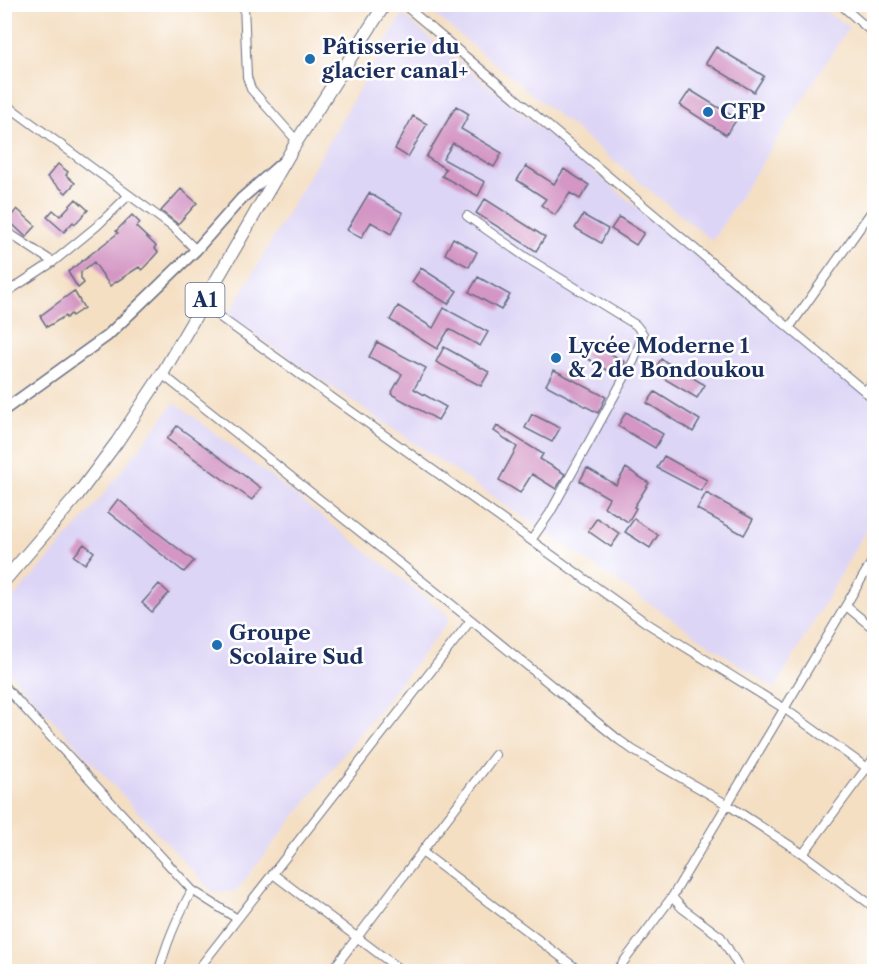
<svg xmlns="http://www.w3.org/2000/svg" width="879" height="976" font-family="'Libre Caslon Text',serif">
  <style>
    .built { fill: #ddd5f6 }
    .building { fill: #d496c5 }
    .lines { fill: none; stroke-linecap: round; stroke-linejoin: round }
    .street-casing { stroke: #676d81; stroke-width: 10 }
    .secondary-casing { stroke: #676d81; stroke-width: 13 }
    .primary-casing { stroke: #676d81; stroke-width: 14 }
    .street { stroke: #fff; stroke-width: 8 }
    .secondary { stroke: #fff; stroke-width: 10 }
    .primary { stroke: #fff; stroke-width: 12 }
    .poi-dot { fill: #1f6fb2; stroke: #fff; stroke-width: 2 }
    .labels { text-anchor: middle; stroke-width: 5; stroke-linejoin: round; paint-order: stroke }
    .shield { fill: #fff; stroke: #5f6d8e; stroke-width: 1.5 }
    .shield-label { font-size: 20px; font-weight: bold; fill: #1b2f5e }
    .poi-label { font-size: 21px; font-weight: bold; fill: #1b2f5e; stroke: #fff; text-anchor: start }
  </style>
  <rect width="100%" height="100%" fill="#fff"/>
  <filter id="ink" filterUnits="userSpaceOnUse"><feTurbulence type="fractalNoise" baseFrequency=".0167" numOctaves="2"/><feDisplacementMap in="SourceGraphic" scale="12" xChannelSelector="R" yChannelSelector="G"/><feConvolveMatrix kernelMatrix="1 2 1 2 8 2 1 2 1" color-interpolation-filters="sRGB"/></filter>
  <filter id="wash" filterUnits="userSpaceOnUse"><feTurbulence type="fractalNoise" baseFrequency=".008" numOctaves="4" result="noise"/><feDisplacementMap in="SourceGraphic" scale="24" xChannelSelector="R" yChannelSelector="G"/><feGaussianBlur stdDeviation="1.35" result="paint"/><feColorMatrix in="noise" values="0 0 0 0 0 0 0 0 0 0 0 0 0 0 0 0 0 1.4 0 .05"/><feComposite in="paint" operator="in"/></filter>
  <g filter="url(#wash)">
    <rect width="100%" height="100%" fill="#f4dfc3"/>
    <!-- built -->
    <path class="built" d="M423 5H815L849 27 712 241Z
      M402 15 874 401V516L775 689 228 316Z
      M175 402 447 614 448 622 236 891 214 894 5 668V608L88 514Z"/>
    <g id="blocks">
      <!-- building -->
      <path class="building" d="M716 47 764 76 754 92 706 63Z
        M690 90 737 119 726 135 680 105Z
        M456 106 469 114 461 129 502 153 494 167 453 143 443 159 485 182 478 196 442 176 446 169 426 157Z
        M413 116 427 124 408 157 395 149Z
        M58 164 68 172 66 175 75 183 66 193 47 177Z
        M526 166 554 184 564 169 589 185 580 199 570 193 555 215 541 205 546 199 517 180Z
        M181 189 197 203 178 224 161 211Z
        M369 193 403 213 391 234 371 222 361 238 347 230Z
        M76 199 88 210 75 224 73 222 64 232 47 217 53 210 60 216Z
        M485 199 545 237 536 251 476 213Z
        M17 209 36 226 26 237 8 220Z
        M132 215 140 223 136 227 156 246 154 248 158 252 142 270 139 267 110 286 94 262 81 272V278L84 283 78 288 68 272 118 233 116 231Z
        M583 215 608 229 601 243 575 228Z
        M619 217 644 233 636 245 611 229Z
        M453 238 477 252 469 267 445 254Z
        M421 268 457 291 448 304 412 282Z
        M478 277 510 295 501 310 469 292Z
        M74 291 84 308 72 316 71 314 66 318 65 316 47 327 40 316Z
        M398 306 433 328 444 308 488 332 480 346 449 329 437 349 390 320Z
        M377 342 426 368 414 389 446 407 438 420 391 394 402 374 369 357Z
        M591 342 625 362 617 376 583 356Z
        M444 347 489 372 481 386 436 362Z
        M661 359 705 385 697 398 653 372Z
        M554 370 606 397 598 413 546 385Z
        M655 392 700 420 693 432 647 403Z
        M626 412 663 434 655 448 618 426Z
        M532 414 560 428 552 442 525 428Z
        M177 426 261 488 252 500 167 439Z
        M497 426 543 454 540 459 565 474 556 489 532 474 520 493 499 480 517 447 494 431Z
        M664 456 707 480 701 491 657 468Z
        M587 468 616 485 626 468 649 483 634 507 636 508 628 522 604 507 609 498 580 481Z
        M706 493 753 519 744 535 697 509Z
        M118 499 148 525 194 561 184 572 108 512Z
        M597 518 620 534 611 547 588 531Z
        M634 519 658 535 650 548 625 532Z
        M84 544 94 552 85 564 74 556Z
        M159 584 169 593 152 612 142 603Z"/>
    </g>
  </g>
  <g filter="url(#ink)">
    <use href="#blocks" fill-opacity="0" stroke="#676d81" stroke-width="1.5"/>
    <g class="lines">
      <defs>
        <path id="street" d="M244 4 247 77 251 89 297 141
          M403 4 874 399
          M840 4 874 34
          M4 103 174 228 196 250
          M467 216 527 258 636 325 643 334 634 360 550 513 532 539
          M4 230 53 262
          M4 294 53 262 97 226 129 195
          M203 305 645 622 785 709 874 773
          M789 328 874 208
          M162 374 471 620 619 740 633 750 728 805 803 854 874 907
          M865 392 874 380
          M846 606 874 629
          M4 686 192 890 236 918
          M422 852 573 966
          M803 854 874 758
          M273 874 403 972
          M672 897 682 908 721 937 742 972
          M159 972C166 942 178 916 192 890
          M196 972 471 620
          M331 972 495 755
          M616 972 672 897 874 558"/>
        <path id="secondary" d="M4 410 107 336 196 250 241 199 283 162"/>
        <path id="primary" d="M4 581 76 497 117 442 162 374 297 141 385 4"/>
      </defs>
      <!-- street casing -->
      <use href="#street" class="street-casing"/>
      <!-- secondary casing -->
      <use href="#secondary" class="secondary-casing"/>
      <!-- primary casing -->
      <use href="#primary" class="primary-casing"/>
      <!-- street -->
      <use href="#street" class="street"/>
      <!-- secondary -->
      <use href="#secondary" class="secondary"/>
      <!-- primary -->
      <use href="#primary" class="primary"/>
    </g>
  </g>
  <!-- markers -->
  <g class="poi-dot">
    <circle cx="310" cy="59" r="6"/>
    <circle cx="708" cy="112" r="6"/>
    <circle cx="556" cy="358" r="6"/>
    <circle cx="217" cy="645" r="6"/>
  </g>
  <g class="labels">
    <!-- shield labels -->
    <rect class="shield" x="185.5" y="283" width="39" height="34" rx="4.5"/>
    <g class="shield-label">
      <text x="205" y="307">A1</text>
    </g>
    <!-- poi labels -->
    <g class="poi-label">
      <text x="322" y="54">Pâtisserie du<tspan x="322" dy="24">glacier canal+</tspan></text>
      <text x="720" y="119">CFP</text>
      <text x="568" y="353">Lycée Moderne 1<tspan x="568" dy="24">&amp; 2 de Bondoukou</tspan></text>
      <text x="229" y="640">Groupe<tspan x="229" dy="24">Scolaire Sud</tspan></text>
    </g>
  </g>
  <!-- margin -->
  <rect width="879" height="976" fill="none" stroke="#fff" stroke-width="24"/>
</svg>
